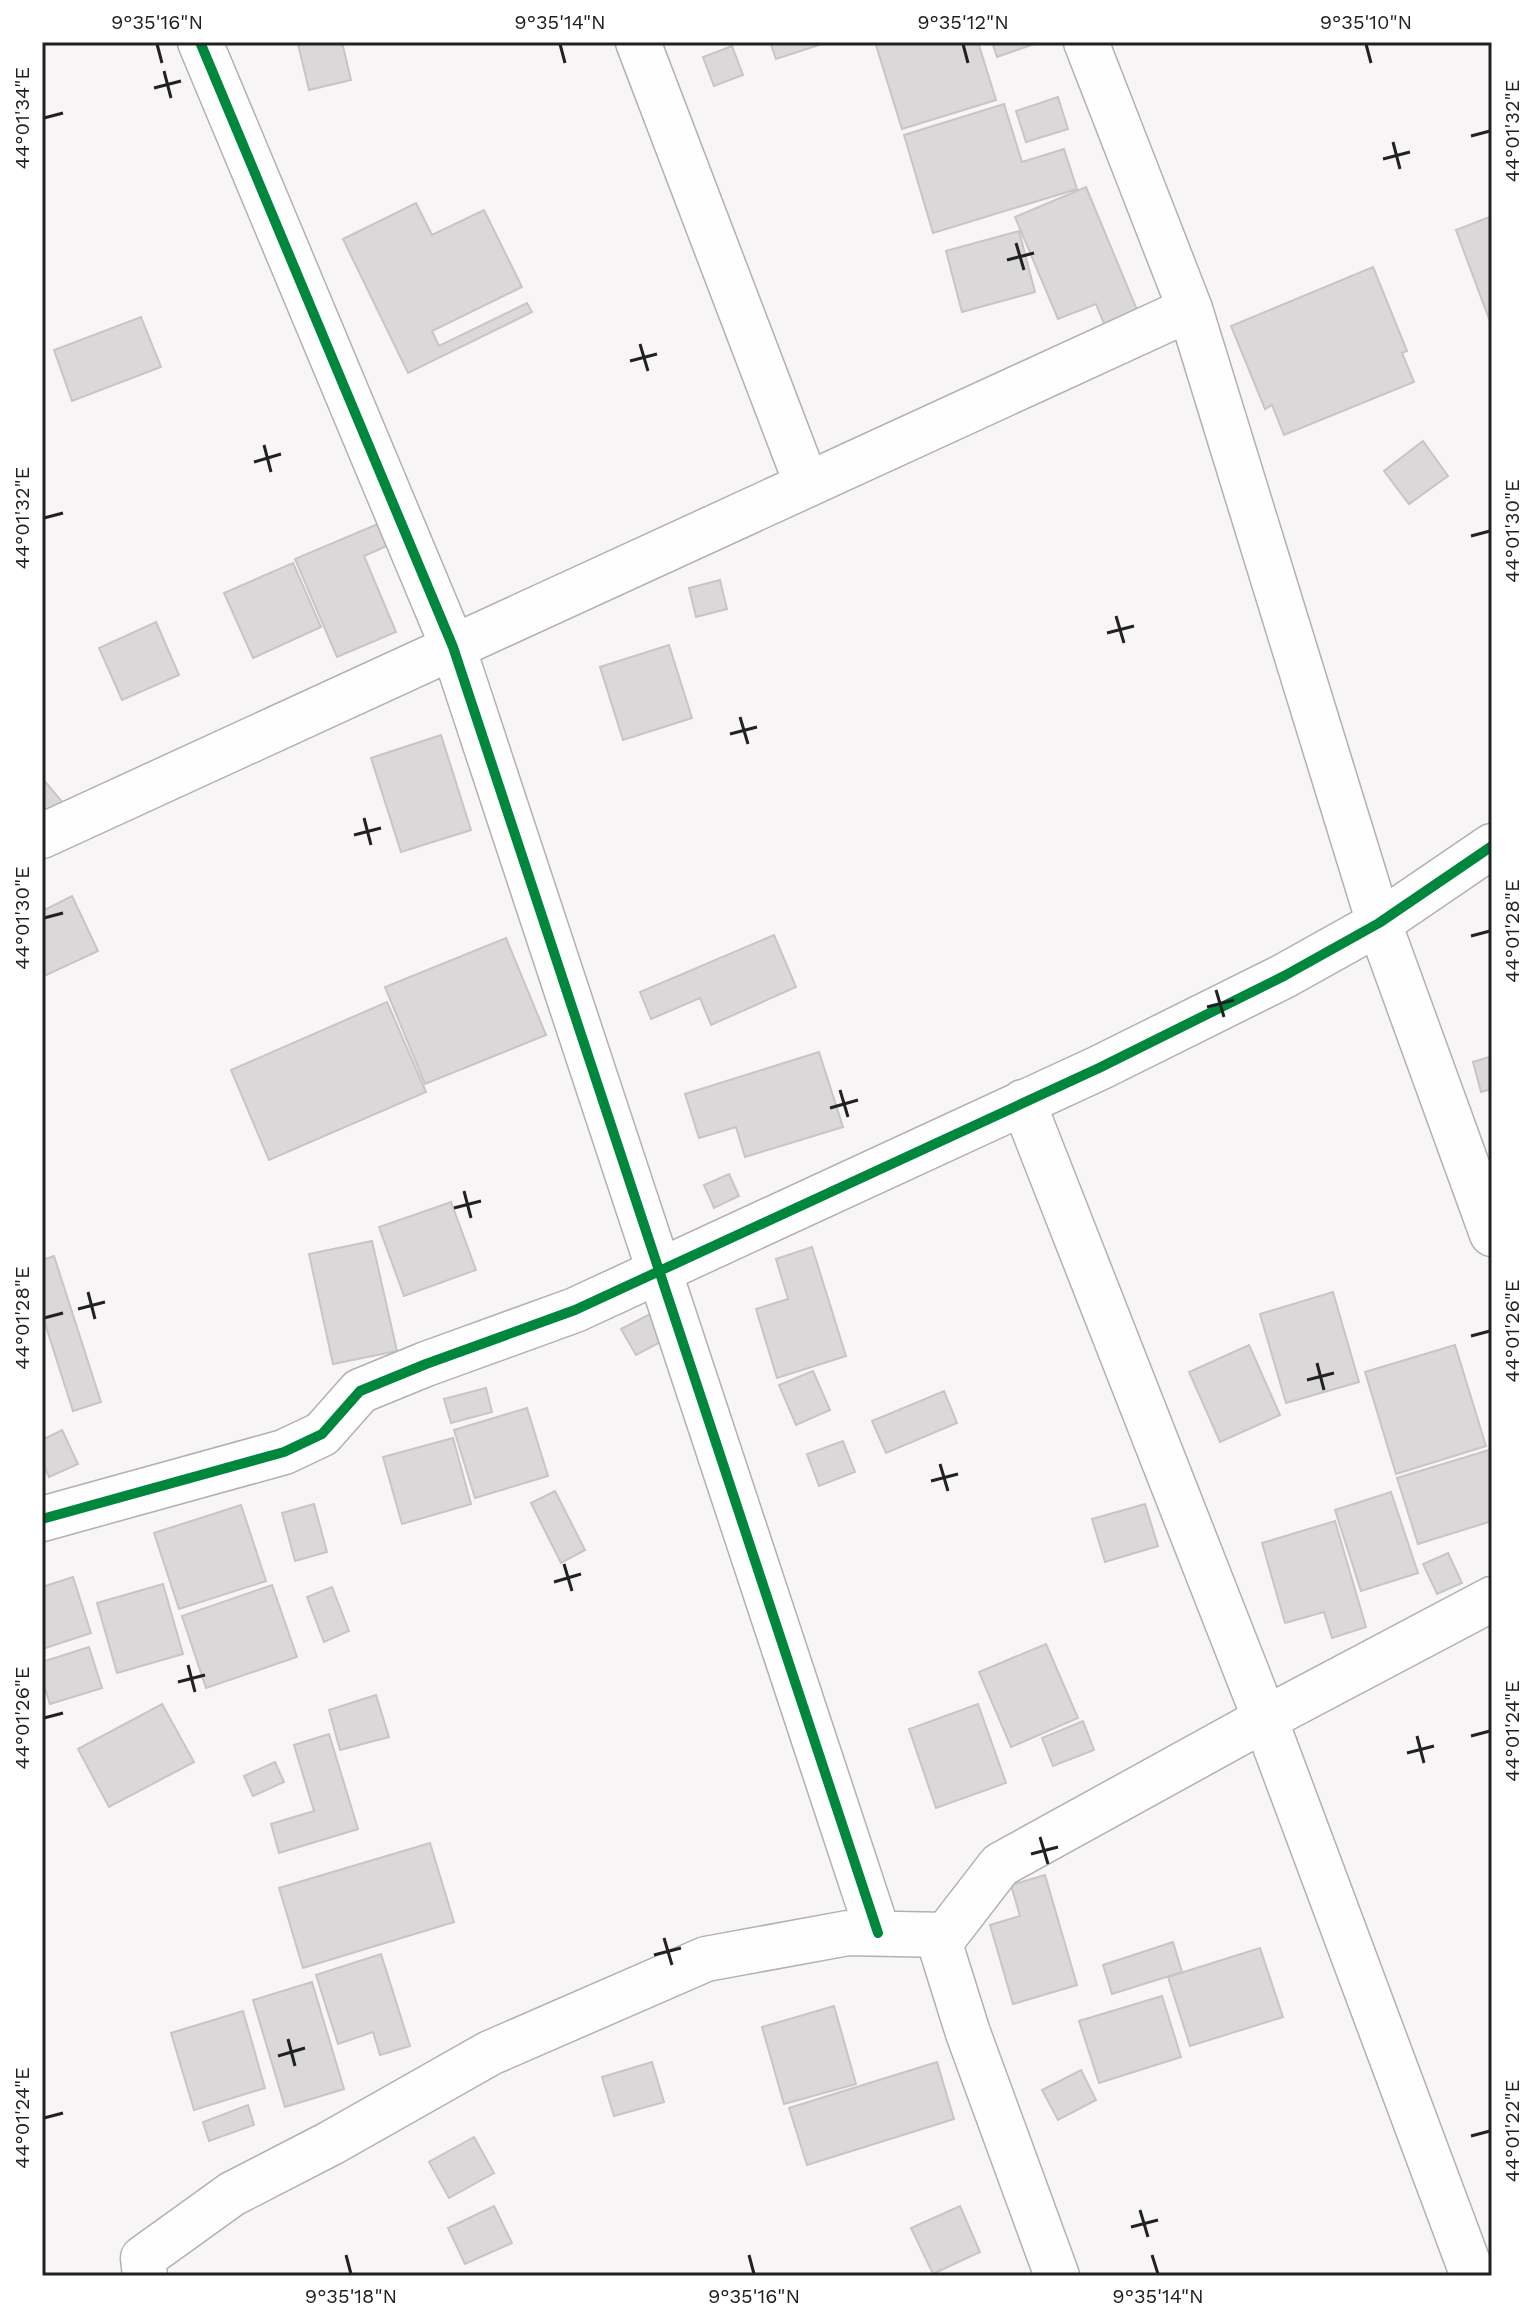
<svg xmlns="http://www.w3.org/2000/svg" width="1534" height="2318" font-family="'Work Sans',sans-serif">
  <style>
    .building { fill: #dad8d9; stroke: #c7c5c6; stroke-width: 2 }
    .lines { fill: none; stroke-linecap: round; stroke-linejoin: round }
    .minor-casing { stroke: #b2b1b2; stroke-width: 47 }
    .minor { stroke: #fefefe; stroke-width: 44 }
    .cycleway-casing { stroke: #fff; stroke-width: 15 }
    .cycleway { stroke: #00873e; stroke-width: 10 }
    .ticks { fill: none; stroke: #222121; stroke-width: 3 }
    .neatline { fill: none; stroke: #222121; stroke-width: 3 }
    .ticks-label { font-size: 20px; text-anchor: middle; fill: #222121 }
  </style>
  <rect width="100%" height="100%" fill="#f7f5f6"/>
  <!-- building -->
  <path class="building" d="M307 42H342L351 80 309 90 298 44Z
    M770 42H828L776 59Z
    M875 42H978L996 100 902 129Z
    M992 42H1037V43L997 57Z
    M732 46 743 75 714 86 703 57Z
    M1058 97 1068 129 1026 142 1016 111Z
    M1004 104 1022 162 1064 149 1077 189 933 233 904 135Z
    M1086 187 1140 317 1107 331 1096 304 1058 319 1015 217Z
    M416 203 432 235 484 210 522 287 432 331 439 346 527 303 532 312 408 373 343 239Z
    M1492 216V327L1456 230Z
    M1019 231 1035 292 962 312 946 251Z
    M1373 267 1407 351 1402 353 1414 382 1284 435 1272 405 1265 409 1231 326Z
    M141 317 161 367 72 401 54 350Z
    M1423 441 1448 476 1409 504 1384 471Z
    M380 523 389 545 364 556 396 632 337 657 295 559Z
    M293 563 321 627 253 658 224 593Z
    M720 580 727 609 696 617 689 588Z
    M156 622 179 675 122 700 99 648Z
    M669 645 692 718 623 740 600 667Z
    M441 735 471 830 401 852 371 758Z
    M42 778 64 804 42 821Z
    M72 896 98 951 42 977V911Z
    M774 935 796 987 711 1025 700 998 651 1019 640 992Z
    M506 938 546 1035 425 1084 385 987Z
    M387 1002 426 1092 269 1160 231 1070Z
    M819 1052 843 1127 745 1157 736 1127 699 1138 685 1094Z
    M1492 1056V1089L1481 1092 1473 1062Z
    M729 1174 739 1196 714 1208 704 1185Z
    M451 1202 476 1270 404 1296 379 1227Z
    M372 1241 397 1351 333 1364 309 1254Z
    M812 1247 846 1356 777 1378 756 1309 788 1299 776 1259Z
    M54 1256 101 1402 73 1411 42 1314V1260Z
    M1333 1292 1359 1382 1286 1403 1260 1314Z
    M652 1313 666 1339 636 1355 621 1329Z
    M1249 1345 1280 1415 1220 1442 1189 1372Z
    M1455 1345 1486 1446 1396 1474 1365 1372Z
    M813 1371 830 1410 796 1425 779 1385Z
    M486 1388 492 1412 451 1423 444 1399Z
    M944 1391 957 1423 886 1453 872 1421Z
    M527 1408 548 1476 475 1498 454 1430Z
    M62 1430 78 1464 49 1477 42 1462V1440Z
    M453 1438 471 1504 402 1524 383 1457Z
    M843 1441 855 1472 819 1486 807 1454Z
    M1492 1449V1521L1418 1544 1397 1478Z
    M555 1491 585 1550 561 1563 531 1503Z
    M1391 1492 1418 1573 1361 1591 1335 1510Z
    M314 1504 327 1552 295 1561 282 1513Z
    M1145 1504 1158 1546 1105 1562 1092 1519Z
    M241 1505 266 1581 179 1609 154 1533Z
    M1335 1521 1366 1627 1332 1638 1324 1612 1285 1623 1262 1543Z
    M1448 1553 1462 1583 1437 1594 1423 1564Z
    M73 1577 91 1633 42 1649V1587Z
    M163 1584 183 1654 117 1673 97 1603Z
    M272 1585 297 1657 206 1688 182 1616Z
    M332 1587 349 1631 324 1642 307 1597Z
    M1046 1644 1078 1718 1011 1747 979 1672Z
    M89 1647 102 1688 50 1704 42 1679V1662Z
    M376 1695 389 1737 340 1750 329 1710Z
    M162 1704 194 1762 109 1807 78 1749Z
    M978 1704 1006 1783 936 1808 909 1729Z
    M1083 1721 1094 1750 1053 1766 1042 1738Z
    M329 1734 358 1829 279 1853 271 1824 314 1811 294 1745Z
    M275 1762 284 1782 253 1796 244 1776Z
    M430 1843 454 1922 303 1968 279 1888Z
    M1045 1875 1077 1985 1013 2004 990 1925 1020 1916 1011 1885Z
    M1173 1942 1182 1972 1112 1994 1103 1965Z
    M1260 1948 1283 2017 1190 2046 1168 1977Z
    M381 1954 410 2046 380 2055 373 2032 338 2044 316 1975Z
    M312 1982 344 2089 285 2107 253 2000Z
    M1162 1996 1181 2057 1099 2083 1079 2021Z
    M834 2006 856 2084 784 2104 762 2027Z
    M243 2011 265 2088 194 2110 171 2033Z
    M652 2062 664 2102 614 2116 602 2077Z
    M937 2062 954 2119 807 2165 789 2108Z
    M1081 2070 1096 2100 1058 2120 1042 2090Z
    M248 2105 254 2125 209 2141 203 2122Z
    M474 2137 494 2173 449 2198 429 2162Z
    M494 2206 512 2243 465 2264 448 2228Z
    M960 2206 980 2252 933 2274 911 2228Z"/>
  <g class="lines">
    <defs>
      <path id="minor" d="M200 42 453 647 878 1933
        M638 42 807 485
        M1086 42 1190 309 1379 923 1492 1234
        M42 836 1190 309
        M1023 1102 1265 1719 1473 2276
        M42 1519 284 1452 322 1434 360 1391 426 1364 575 1310 1099 1068 1284 976 1379 923 1492 846
        M145 2276 143 2258 232 2194 331 2143 490 2053 706 1959 848 1933 946 1935
        M1057 2276 968 2033 941 1947 946 1935 1000 1865 1265 1719 1492 1599"/>
    </defs>
    <!-- minor casing -->
    <use href="#minor" class="minor-casing"/>
    <!-- minor -->
    <use href="#minor" class="minor"/>
    <defs>
      <path id="cycleway" d="M200 42 453 647 878 1933
        M42 1519 284 1452 322 1434 360 1391 426 1364 575 1310 1099 1068 1284 976 1379 923 1492 846"/>
    </defs>
    <!-- cycleway casing -->
    <use href="#cycleway" class="cycleway-casing"/>
    <!-- cycleway -->
    <use href="#cycleway" class="cycleway"/>
  </g>
  <!-- ticks -->
  <path class="ticks" d="M157 44 162 63M560 44 565 63M963 44 968 63M1366 44 1371 63M164 71 171 98M154 88 181 81M44 118 63 113M1471 136 1490 131M1393 142 1400 169M1383 159 1410 152M1016 243 1024 270M1007 260 1034 253M640 344 648 371M630 361 657 354M264 445 271 472M254 462 281 454M44 518 63 513M1471 536 1490 531M1116 616 1124 643M1107 633 1134 626M740 717 748 744M730 734 757 727M364 818 371 845M354 835 381 828M44 918 63 913M1471 936 1490 931M1216 990 1224 1017M1207 1007 1234 1000M840 1090 848 1117M830 1108 858 1100M464 1191 471 1218M454 1208 481 1201M88 1292 95 1319M78 1309 105 1302M44 1318 63 1313M1471 1336 1490 1331M1317 1363 1324 1390M1307 1380 1334 1373M940 1464 948 1491M931 1481 958 1474M564 1564 572 1591M554 1582 581 1574M188 1665 195 1692M178 1682 205 1675M44 1718 63 1713M1417 1736 1424 1763M1471 1736 1490 1731M1407 1753 1434 1746M1040 1837 1048 1864M1031 1854 1058 1847M664 1938 672 1965M654 1955 681 1948M288 2039 295 2066M278 2056 305 2048M44 2118 63 2113M1471 2136 1490 2131M1140 2210 1148 2237M1131 2227 1158 2220M346 2255 351 2274M749 2255 754 2274M1152 2255 1158 2274"/>
  <!-- border -->
  <rect width="1534" height="2318" fill="none" stroke="#ffffff" stroke-width="88"/>
  <rect x="44" y="44" width="1446" height="2230" class="neatline"/>
  <g class="ticks-label">
    <text x="157" y="29">9°35'16"N</text>
    <text x="560" y="29">9°35'14"N</text>
    <text x="963" y="29">9°35'12"N</text>
    <text x="1366" y="29">9°35'10"N</text>
    <text transform="translate(22 118) rotate(-90)" y="7">44°01'34"E</text>
    <text transform="translate(1512 131) rotate(-90)" y="7">44°01'32"E</text>
    <text transform="translate(22 518) rotate(-90)" y="7">44°01'32"E</text>
    <text transform="translate(1512 531) rotate(-90)" y="7">44°01'30"E</text>
    <text transform="translate(22 918) rotate(-90)" y="7">44°01'30"E</text>
    <text transform="translate(1512 931) rotate(-90)" y="7">44°01'28"E</text>
    <text transform="translate(22 1318) rotate(-90)" y="7">44°01'28"E</text>
    <text transform="translate(1512 1331) rotate(-90)" y="7">44°01'26"E</text>
    <text transform="translate(22 1718) rotate(-90)" y="7">44°01'26"E</text>
    <text transform="translate(1512 1731) rotate(-90)" y="7">44°01'24"E</text>
    <text transform="translate(22 2118) rotate(-90)" y="7">44°01'24"E</text>
    <text transform="translate(1512 2131) rotate(-90)" y="7">44°01'22"E</text>
    <text x="351" y="2303">9°35'18"N</text>
    <text x="754" y="2303">9°35'16"N</text>
    <text x="1158" y="2303">9°35'14"N</text>
  </g>
</svg>
